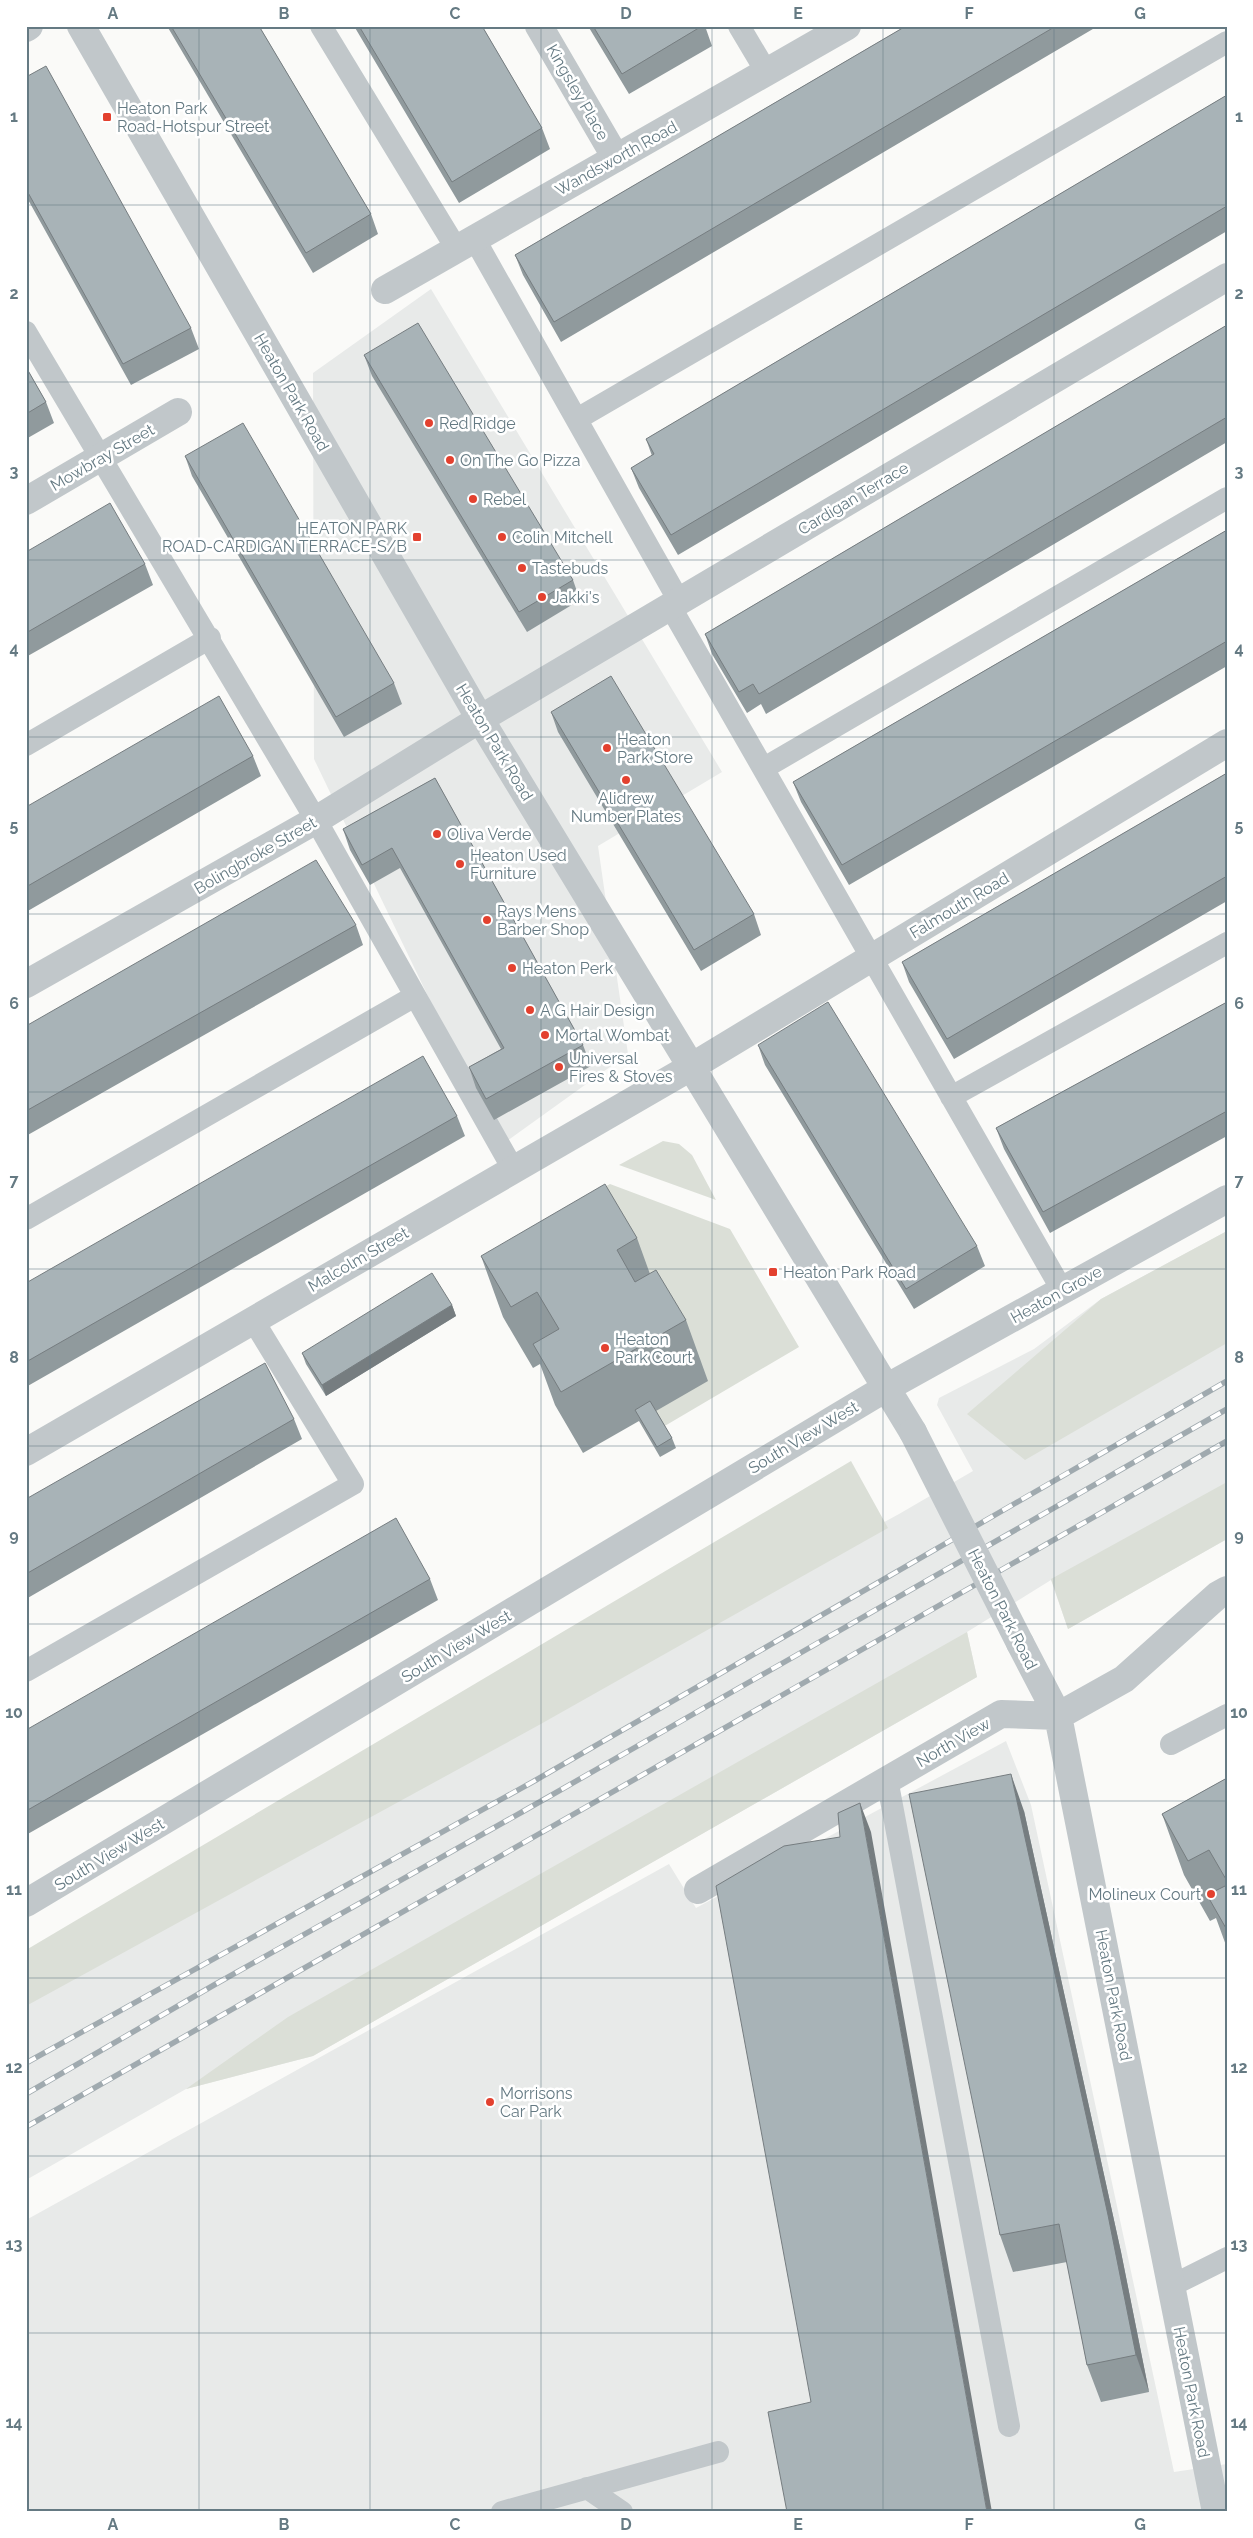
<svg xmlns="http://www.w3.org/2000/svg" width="1253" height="2538" font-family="Raleway,sans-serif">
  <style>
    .built { fill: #e8eae9 }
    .green { fill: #dbdfd7 }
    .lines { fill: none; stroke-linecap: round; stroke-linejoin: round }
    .service { stroke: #c1c7ca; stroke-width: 22 }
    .pedestrian { stroke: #c1c7ca; stroke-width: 28 }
    .minor { stroke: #c1c7ca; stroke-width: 28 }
    .rail-casing { stroke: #a0aaaf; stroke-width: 5.5 }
    .rail { stroke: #fff; stroke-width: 4; stroke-dasharray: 11; stroke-linecap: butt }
    .minor-bridge { stroke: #c1c7ca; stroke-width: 28 }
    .wall { fill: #909a9d }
    .shaded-wall { fill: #767d80 }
    .building { fill: #a8b3b7; stroke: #767d80 }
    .grid { fill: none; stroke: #657a83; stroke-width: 1; stroke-opacity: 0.55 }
    .poi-dot { fill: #e3412f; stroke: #fff; stroke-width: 2 }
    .labels { text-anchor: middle; stroke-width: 5; stroke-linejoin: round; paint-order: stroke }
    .street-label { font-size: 16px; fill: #657a83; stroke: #fff }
    .poi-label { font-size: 16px; fill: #657a83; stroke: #fff; text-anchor: start }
    .neatline { fill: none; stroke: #657a83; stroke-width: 2 }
    .grid-label { font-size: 16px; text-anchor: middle; font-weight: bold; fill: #657a83 }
  </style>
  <rect width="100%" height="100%" fill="#fafaf8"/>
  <!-- built -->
  <path class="built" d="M431 289 722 772 598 846 628 1054 500 1146 314 759 313 373Z
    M1227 1231V1539L1068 1629 1051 1580 967 1632 977 1677 313 2056 186 2089 26 2180V1991L899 1514 973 1471 937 1405 939 1398 1034 1349 1101 1299Z
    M1006 1741 1031 1805 1174 2472 1227 2464V2512H26V2220L669 1864 696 1908Z"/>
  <!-- green -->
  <path class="green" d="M663 1141 679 1144 692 1155 716 1200 619 1165Z
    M610 1184 730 1229 799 1347 663 1427 522 1234Z
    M1227 1231V1343L1025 1460 967 1414 1101 1299Z
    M851 1461 888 1528 539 1725 26 2006V1950Z
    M1227 1482V1539L1068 1629 1051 1579Z
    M967 1632 977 1677 313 2056 186 2089 288 2017Z"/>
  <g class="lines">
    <!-- service -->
    <path class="service" d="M321 26 456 248
      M739 26 767 73
      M474 238 679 601
      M26 332 316 820 513 1169
      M577 419 1227 42
      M670 606 1062 1290
      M26 745 210 638
      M764 768 1227 498
      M951 1097 1227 943
      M26 1219 415 996
      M26 1671 353 1484 253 1320
      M1171 1744 1227 1715
      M887 1779 1009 2426
      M1171 2286 1227 2258
      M587 2488 622 2512
      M502 2512 718 2452"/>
    <!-- pedestrian -->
    <path class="pedestrian" d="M539 26 616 158"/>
    <!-- minor -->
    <path class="minor" d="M81 26 480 719 913 1432
      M26 28 29 26
      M385 290 847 26
      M26 501 178 412
      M26 984 316 820 480 719 1227 277
      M26 1452 691 1067 1227 743
      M1020 1643 1058 1716 1216 2512
      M698 1890 1001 1714 1058 1716 1124 1679 1218 1595 1227 1590
      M26 1903 886 1388 1227 1199"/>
    <defs>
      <path id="rail" d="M26 2063 536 1780 1227 1381
        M26 2094 214 1985 522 1812 1227 1409
        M26 2127 1227 1441"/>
    </defs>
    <!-- rail casing -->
    <use href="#rail" class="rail-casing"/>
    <!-- rail -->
    <use href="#rail" class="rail"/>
    <!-- minor-bridge -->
    <path class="minor-bridge" d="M913 1432 1020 1643"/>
  </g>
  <!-- wall -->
  <path class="wall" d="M167 26H259L371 214 378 234 313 273Z
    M354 26H482L542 128 550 149 459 203Z
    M588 26H705L712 46 629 94Z
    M906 26H1098L561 342 523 275 515 255Z
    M26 77 191 328 199 349 131 385 26 196Z
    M1227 95V231L678 555 639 488 631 468 652 456 646 439Z
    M1227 325V442L766 714 761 704 747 713 712 654 705 634Z
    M364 355 573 580 580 600 527 632 372 376Z
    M26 367 46 402 54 423 26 439Z
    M185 456 394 683 402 704 344 737 192 476Z
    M1227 530V666L849 885 801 802 793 782Z
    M26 552 145 564 153 585 26 657Z
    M551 712 754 914 761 935 701 971 558 732Z
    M253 756 261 776 26 912V807Z
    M1227 773V901L954 1059 909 982 902 962Z
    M435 778 583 1045 591 1066 494 1120 476 1088 469 1067 501 1049 400 868 370 885 350 850 343 829Z
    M356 925 363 945 26 1136V1026Z
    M1227 1002V1136L1050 1233 1004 1149 996 1128Z
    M758 1045 977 1246 985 1266 914 1309 765 1065Z
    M457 1116 465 1136 26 1387V1283Z
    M637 1238 650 1274 686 1320 708 1381 656 1411 672 1438 676 1448 660 1457 639 1421 583 1453 555 1405 540 1364 533 1368 503 1317 481 1256Z
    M452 1305 456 1316 326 1396 306 1364 302 1353Z
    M294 1419 302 1439 26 1599V1499Z
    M430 1579 438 1600 26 1835V1730Z
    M1227 1778V1948L1216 1918 1210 1921 1184 1875 1162 1814Z
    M1024 1811 1121 2252 1149 2392 1101 2402 1087 2365 1067 2262 1013 2272 1000 2235Z"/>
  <!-- shaded-wall -->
  <path class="shaded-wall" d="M452 1305 456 1316 326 1396 322 1385Z
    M1011 1774 1024 1811 1121 2252 1149 2392 1136 2355Z
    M860 1803 871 1832 992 2512H987Z"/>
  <!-- building -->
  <path class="building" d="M171 26H259L371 214 306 253Z
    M359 26H482L542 128 452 182Z
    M593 26H702L622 74Z
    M906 26H1056L554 322 515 255Z
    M46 66 191 328 123 364 26 189V77Z
    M1227 95V206L671 535 631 468 654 454 646 439Z
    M418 323 573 580 519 612 364 355Z
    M1227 325V417L759 694 753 684 739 692 705 634Z
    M26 367 46 402 26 414Z
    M243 423 394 683 336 717 185 456Z
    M110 503 145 564 26 633V552Z
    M1227 530V641L842 865 793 782Z
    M611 676 754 914 694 950 551 712Z
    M219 696 253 756 26 887V807Z
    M1227 773V876L947 1039 902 962Z
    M435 778 583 1045 486 1099 469 1067 504 1048 392 848 362 865 343 829Z
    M316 860 356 925 26 1111V1026Z
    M828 1002 977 1246 906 1289 758 1045Z
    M1227 1002V1111L1043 1212 996 1128Z
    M423 1056 457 1116 26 1362V1283Z
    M605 1184 637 1238 617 1250 635 1282 656 1270 686 1320 561 1392 533 1344 559 1329 537 1292 511 1307 481 1256Z
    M432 1273 452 1305 322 1385 302 1353Z
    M265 1363 294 1419 26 1574V1499Z
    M650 1401 672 1438 657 1447 635 1410Z
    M396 1518 430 1579 26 1811V1730Z
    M1011 1774 1108 2215 1136 2355 1087 2365 1059 2224 1000 2235 909 1794Z
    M1227 1778V1881L1209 1850 1188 1861 1162 1814Z
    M860 1803 987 2512H787L768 2412 811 2402 716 1886 784 1846 840 1837 838 1813Z
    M1227 1885V1930L1207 1895Z"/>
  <!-- grid -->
  <path class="grid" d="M199 26V2512M370 26V2512M541 26V2512M712 26V2512M883 26V2512M1054 26V2512M26 205H1227M26 382H1227M26 560H1227M26 737H1227M26 914H1227M26 1092H1227M26 1269H1227M26 1446H1227M26 1624H1227M26 1801H1227M26 1978H1227M26 2156H1227M26 2333H1227"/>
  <!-- markers -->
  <g class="poi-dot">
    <rect x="102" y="112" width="10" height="10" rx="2.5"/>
    <circle cx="429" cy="423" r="5"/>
    <circle cx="450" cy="460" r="5"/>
    <circle cx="473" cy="499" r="5"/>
    <rect x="412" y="532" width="10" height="10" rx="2.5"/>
    <circle cx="502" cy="537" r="5"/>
    <circle cx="522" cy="568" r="5"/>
    <circle cx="542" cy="597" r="5"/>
    <circle cx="607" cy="748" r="5"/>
    <circle cx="626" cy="780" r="5"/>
    <circle cx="437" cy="834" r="5"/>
    <circle cx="460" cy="864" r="5"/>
    <circle cx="487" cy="920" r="5"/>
    <circle cx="512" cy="968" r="5"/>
    <circle cx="530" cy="1010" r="5"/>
    <circle cx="545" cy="1035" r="5"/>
    <circle cx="559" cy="1067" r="5"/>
    <rect x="768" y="1267" width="10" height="10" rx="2.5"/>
    <circle cx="605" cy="1348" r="5"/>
    <circle cx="1211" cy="1894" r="5"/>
    <circle cx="490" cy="2102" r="5"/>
  </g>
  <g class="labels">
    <!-- street labels -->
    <g class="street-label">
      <text transform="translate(578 92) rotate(60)" y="6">Kingsley Place</text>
      <text transform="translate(616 158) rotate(-29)" y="6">Wandsworth Road</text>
      <text transform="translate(292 392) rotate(60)" y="6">Heaton Park Road</text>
      <text transform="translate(102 457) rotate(-30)" y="6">Mowbray Street</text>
      <text transform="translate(853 498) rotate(-31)" y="6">Cardigan Terrace</text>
      <text transform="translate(495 742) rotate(59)" y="6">Heaton Park Road</text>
      <text transform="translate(255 855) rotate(-30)" y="6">Bolingbroke Street</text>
      <text transform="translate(959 905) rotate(-31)" y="6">Falmouth Road</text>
      <text transform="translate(358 1259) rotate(-30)" y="6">Malcolm Street</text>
      <text transform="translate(1056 1294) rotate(-29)" y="6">Heaton Grove</text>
      <text transform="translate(803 1437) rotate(-31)" y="6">South View West</text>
      <text transform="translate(1003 1609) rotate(63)" y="6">Heaton Park Road</text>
      <text transform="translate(456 1646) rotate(-31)" y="6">South View West</text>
      <text transform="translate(953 1742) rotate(-30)" y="6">North View</text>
      <text transform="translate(109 1854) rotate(-31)" y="6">South View West</text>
      <text transform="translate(1114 1995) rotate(79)" y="6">Heaton Park Road</text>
      <text transform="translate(1192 2392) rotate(79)" y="6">Heaton Park Road</text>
    </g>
    <!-- poi labels -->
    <g class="poi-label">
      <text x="117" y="114">Heaton Park<tspan x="117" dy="18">Road-Hotspur Street</tspan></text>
      <text x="439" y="429">Red Ridge</text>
      <text x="460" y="466">On The Go Pizza</text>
      <text x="483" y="505">Rebel</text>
      <text x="407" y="534" text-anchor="end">HEATON PARK<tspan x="407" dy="18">ROAD-CARDIGAN TERRACE-S/B</tspan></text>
      <text x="512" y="543">Colin Mitchell</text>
      <text x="532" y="574">Tastebuds</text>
      <text x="552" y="603">Jakki's</text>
      <text x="617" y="745">Heaton<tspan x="617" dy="18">Park Store</tspan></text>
      <text x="626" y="804" text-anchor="middle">Alidrew<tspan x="626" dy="18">Number Plates</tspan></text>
      <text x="447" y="840">Oliva Verde</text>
      <text x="470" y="861">Heaton Used<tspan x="470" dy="18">Furniture</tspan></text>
      <text x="497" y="917">Rays Mens<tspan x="497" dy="18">Barber Shop</tspan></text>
      <text x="522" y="974">Heaton Perk</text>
      <text x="540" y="1016">A G Hair Design</text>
      <text x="555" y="1041">Mortal Wombat</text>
      <text x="569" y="1064">Universal<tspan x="569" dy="18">Fires &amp; Stoves</tspan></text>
      <text x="783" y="1278">Heaton Park Road</text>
      <text x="615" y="1345">Heaton<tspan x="615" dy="18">Park Court</tspan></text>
      <text x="1201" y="1900" text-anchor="end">Molineux Court</text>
      <text x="500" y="2099">Morrisons<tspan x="500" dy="18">Car Park</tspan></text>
    </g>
  </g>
  <!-- border -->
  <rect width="1253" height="2538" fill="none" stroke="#ffffff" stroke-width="55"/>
  <rect x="28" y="28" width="1198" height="2482" class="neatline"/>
  <g class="grid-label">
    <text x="113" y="19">A</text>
    <text x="284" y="19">B</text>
    <text x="455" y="19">C</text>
    <text x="626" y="19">D</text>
    <text x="798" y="19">E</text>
    <text x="969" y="19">F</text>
    <text x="1140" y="19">G</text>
    <text x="14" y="122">1</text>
    <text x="1239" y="122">1</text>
    <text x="14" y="299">2</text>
    <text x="1239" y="299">2</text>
    <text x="14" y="477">3</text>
    <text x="1239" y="477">3</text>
    <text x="14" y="654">4</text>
    <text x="1239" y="654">4</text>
    <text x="14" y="831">5</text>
    <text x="1239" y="831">5</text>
    <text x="14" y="1009">6</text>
    <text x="1239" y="1009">6</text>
    <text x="14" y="1186">7</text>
    <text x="1239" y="1186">7</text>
    <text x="14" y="1363">8</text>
    <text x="1239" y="1363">8</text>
    <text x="14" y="1541">9</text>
    <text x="1239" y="1541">9</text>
    <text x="14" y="1718">10</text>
    <text x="1239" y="1718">10</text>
    <text x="14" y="1895">11</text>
    <text x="1239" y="1895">11</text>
    <text x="14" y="2073">12</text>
    <text x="1239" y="2073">12</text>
    <text x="14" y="2250">13</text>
    <text x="1239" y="2250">13</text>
    <text x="14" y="2428">14</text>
    <text x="1239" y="2428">14</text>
    <text x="113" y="2530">A</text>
    <text x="284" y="2530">B</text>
    <text x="455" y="2530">C</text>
    <text x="626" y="2530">D</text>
    <text x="798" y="2530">E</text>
    <text x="969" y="2530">F</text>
    <text x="1140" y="2530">G</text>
  </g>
</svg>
